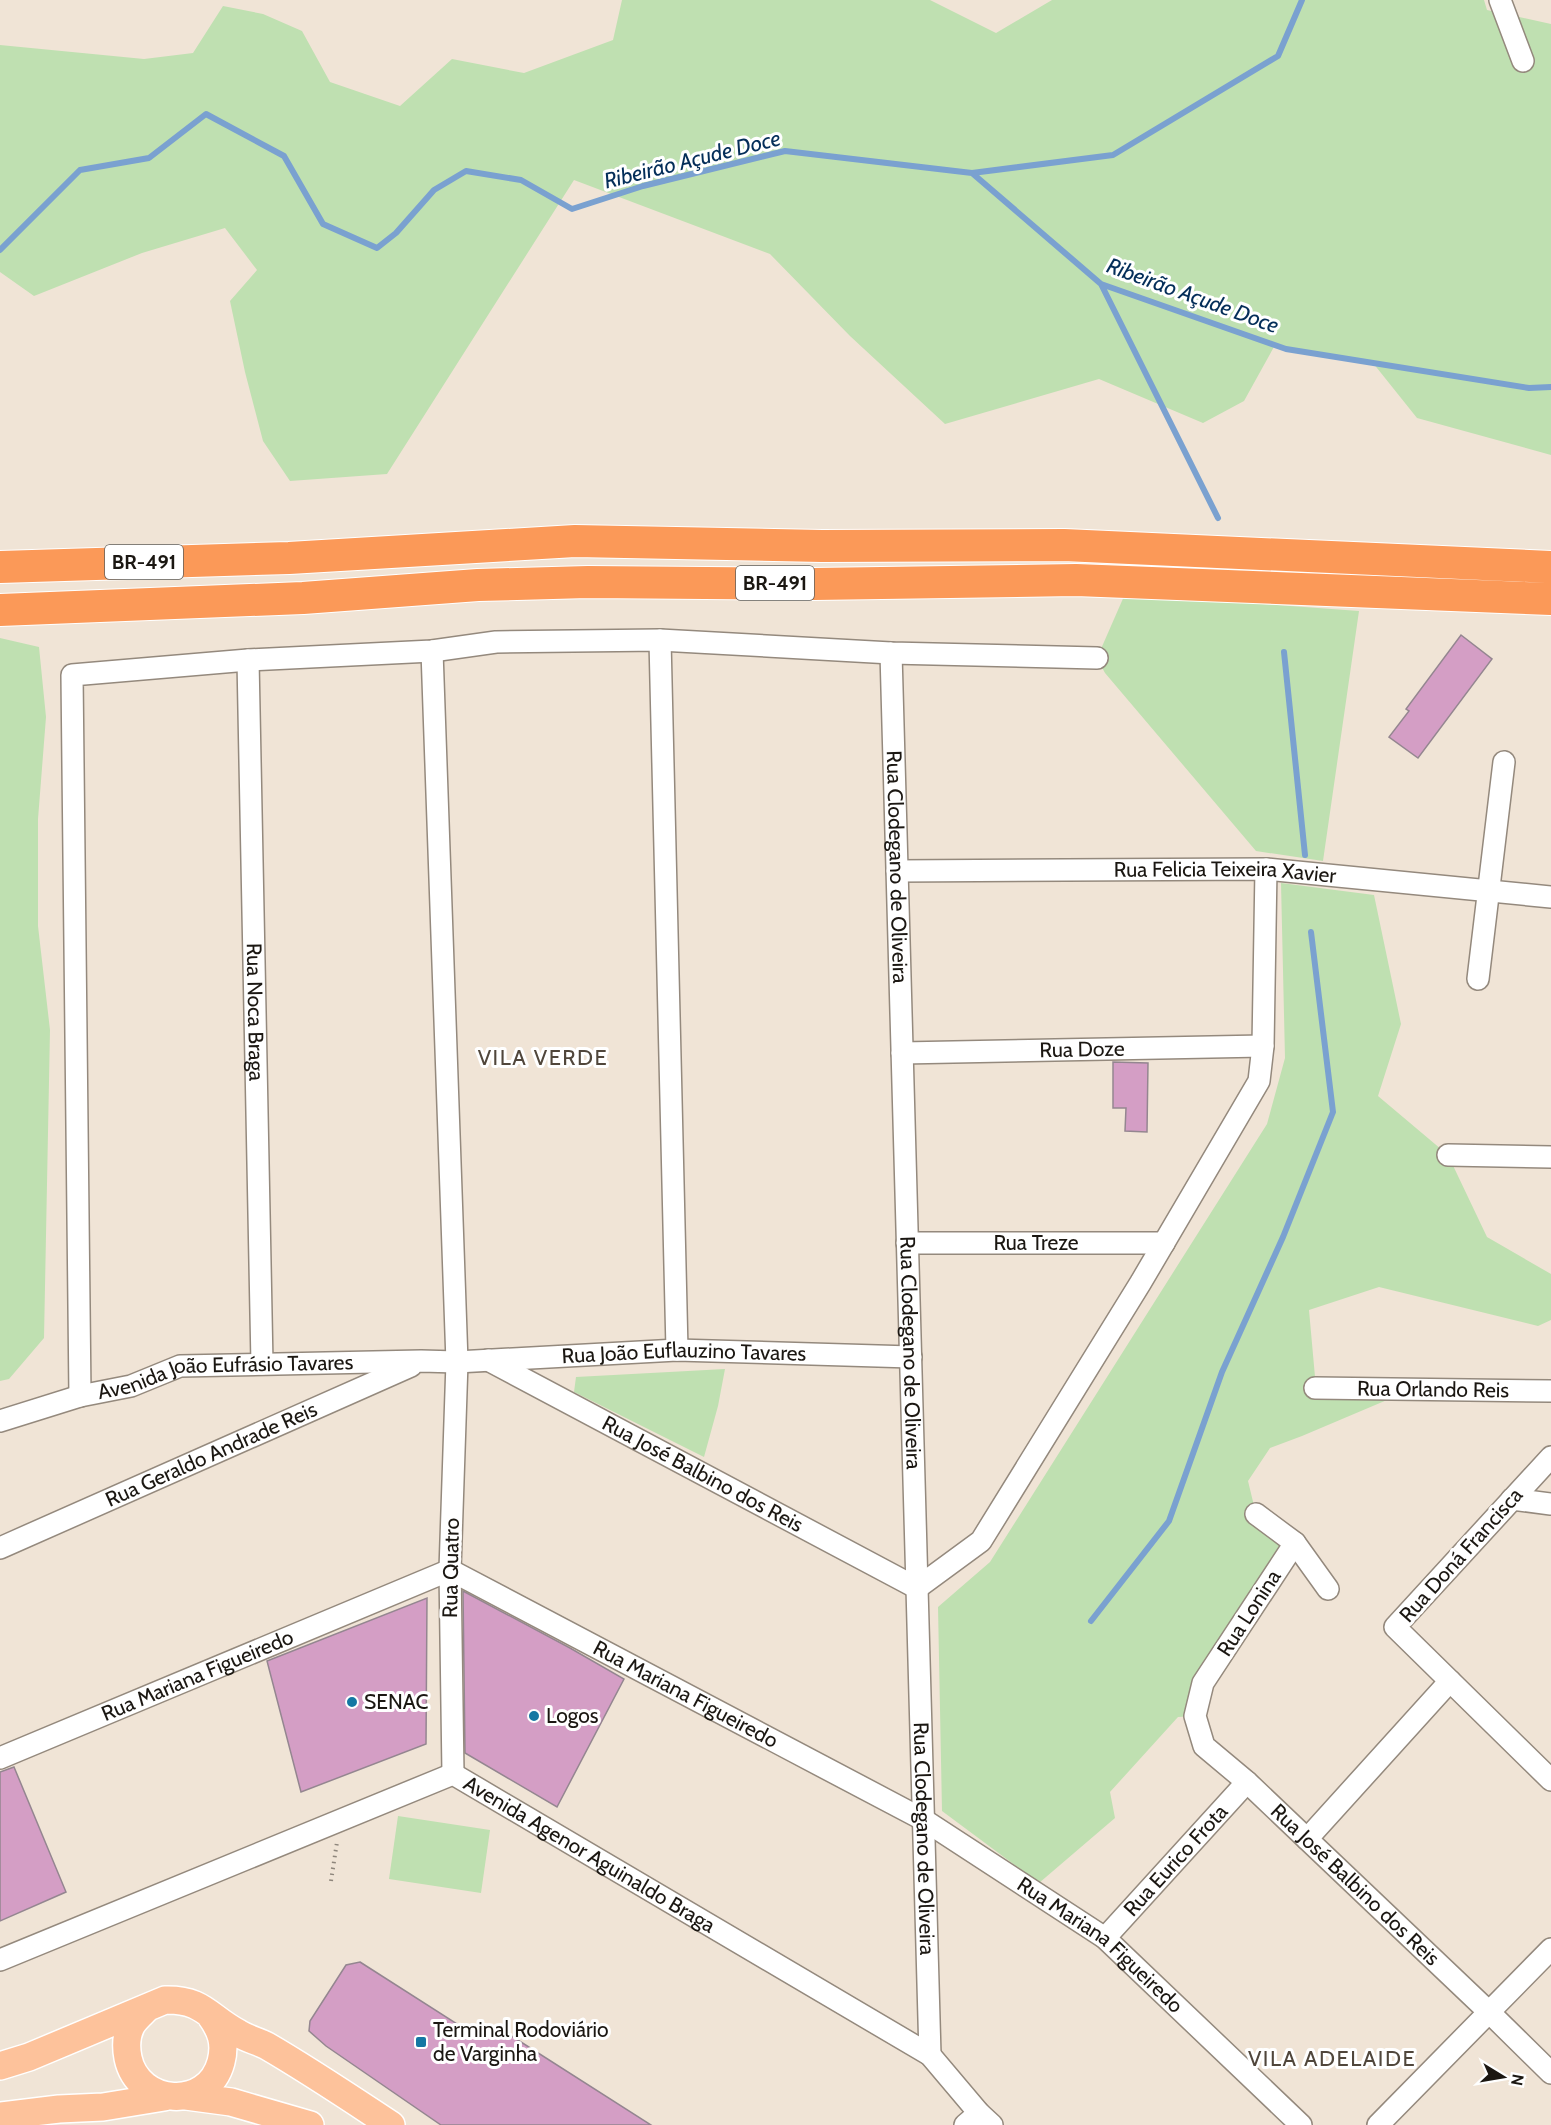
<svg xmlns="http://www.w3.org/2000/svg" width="1551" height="2125" font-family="Cabin,sans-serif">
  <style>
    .green { fill: #bfe0b1 }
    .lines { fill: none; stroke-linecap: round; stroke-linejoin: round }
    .stream { stroke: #7aa1d0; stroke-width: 6 }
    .building { fill: #d49ec5; stroke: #948690; stroke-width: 1.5 }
    .minor-casing { stroke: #94897d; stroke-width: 24 }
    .major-casing { stroke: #fff; stroke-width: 30 }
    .highway-casing { stroke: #fff; stroke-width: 34 }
    .path { stroke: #8e867c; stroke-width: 4; stroke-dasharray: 1.5 4.5; stroke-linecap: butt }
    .minor { stroke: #fff; stroke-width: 21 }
    .major { stroke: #fdc29b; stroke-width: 27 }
    .highway { stroke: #fb9958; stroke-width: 32 }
    .poi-dot { fill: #1477a3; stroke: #fff; stroke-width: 2 }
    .labels { text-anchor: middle; stroke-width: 6; stroke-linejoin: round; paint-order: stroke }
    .shield { fill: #fff; stroke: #5f5d59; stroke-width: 1.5 }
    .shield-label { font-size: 20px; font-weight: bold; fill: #1b1712 }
    .street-label { font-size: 21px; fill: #1b1712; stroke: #fff }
    .poi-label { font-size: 21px; fill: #1b1712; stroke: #fff; text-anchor: start }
    .water-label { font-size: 22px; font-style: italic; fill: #042e59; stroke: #fff }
    .neighbourhood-label { font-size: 22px; letter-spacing: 1.5px; fill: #50463b; stroke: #fff }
  </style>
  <rect width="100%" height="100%" fill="#f0e4d6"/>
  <!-- green -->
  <path class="green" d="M622 0H930L996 33 1052 0H1484L1487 10 1551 24V455L1417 418 1373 363 1275 345 1244 401 1203 423 1099 379 945 424 850 336 770 254 574 180 387 474 290 481 263 441 245 372 230 301 257 270 225 228 142 253 34 296 0 272V45L144 59 193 53 223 6 263 14 302 31 330 82 400 106 452 59 524 73 613 40Z
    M1125 594 1359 611 1323 861 1256 851 1105 673 1097 658Z
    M0 638 39 647 46 717 38 819V926L50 1030 44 1338 9 1379 0 1381Z
    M1281 883 1374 895 1401 1024 1378 1096 1448 1155 1487 1237 1551 1274V1320L1538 1326 1379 1287 1309 1310 1316 1388 1387 1400 1302 1436 1270 1448 1248 1481 1256 1514 1295 1543 1195 1716 1178 1717 1110 1792 1115 1818 1039 1883 942 1811 938 1607 990 1562 1267 1124 1285 1058Z
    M725 1369 718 1406 704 1457 574 1392 576 1377Z
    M398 1816 490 1830 481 1893 389 1879Z"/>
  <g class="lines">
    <!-- stream -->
    <path class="stream" d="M972 173 1113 155 1278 56 1302 0
      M0 250 80 170 149 158 206 114 284 156 323 224 377 248 396 233 434 190 466 171 521 180 572 209 643 186 785 151 972 173 1101 284 1286 349 1529 388 1551 387
      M1101 284 1218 518
      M1284 652 1305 855
      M1091 1621 1169 1521 1222 1372 1283 1237 1333 1112 1311 932"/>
  </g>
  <!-- building -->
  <path class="building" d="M1461 635 1492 659 1418 758 1389 737 1409 711 1406 709Z
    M1113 1062 1148 1063 1147 1132 1125 1131 1126 1108H1113Z
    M463 1591 570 1648 624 1679 557 1807 465 1753Z
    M427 1598 426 1744 301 1792 267 1661Z
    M14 1767 66 1892 0 1921V1772Z
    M360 1962 479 2038 484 2031 499 2028 651 2125H441L326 2046 309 2031 310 2021 346 1965Z"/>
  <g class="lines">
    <defs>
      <g id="minor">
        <path d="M1500 0 1523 61"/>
        <path d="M660 640 677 1350"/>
        <path d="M432 651 457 1362 450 1570 453 1774"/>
        <path id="s1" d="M891 653 930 2055"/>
        <path id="s2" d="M248 660 262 1364"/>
        <path id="s3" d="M897 871 1266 869 1551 897"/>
        <path d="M1478 979 1504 762"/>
        <path id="s4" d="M902 1053 1263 1046"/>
        <path d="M1448 1155 1551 1157"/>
        <path id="s5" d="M907 1243H1164"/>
        <path id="s6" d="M488 1360 917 1588 981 1541 1141 1282 1259 1081 1263 1046 1266 869"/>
        <path id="s7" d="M1315 1388 1551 1391"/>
        <path d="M80 1396 72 675 248 660 432 651 496 642 660 640 891 653 1097 658"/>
        <path id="s8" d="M0 1421 80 1396 131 1386 180 1366 421 1361 457 1362 677 1350 911 1357"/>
        <path d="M1551 1457 1395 1627 1551 1780"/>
        <path d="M1512 1499 1551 1504"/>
        <path d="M1256 1514 1295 1543 1328 1589"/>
        <path id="s9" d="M1295 1543 1203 1683 1195 1716 1204 1746 1247 1782 1490 2013 1551 2073"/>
        <path id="s10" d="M0 1548 411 1366"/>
        <path id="s11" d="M0 1758 450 1570 924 1820 1105 1938 1301 2125"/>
        <path d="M1307 1839 1450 1681"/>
        <path id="s12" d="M1105 1938 1247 1782"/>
        <path id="s13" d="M0 1960 453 1774 930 2055 979 2113 992 2125"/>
        <path d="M965 2125 979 2113"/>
        <path d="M1378 2125 1551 1949"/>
      </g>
      <path id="major" d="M146 2009C141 2014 134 2020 131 2026 126 2036 126 2048 128 2058 138 2106 208 2111 221 2062 226 2043 221 2030 210 2015
        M0 2066 29 2057 165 2000C203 1999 208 2017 238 2033 247 2039 258 2041 267 2046 310 2071 350 2098 391 2125
        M186 2096 231 2102 310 2125
        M0 2116 59 2109 103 2107 164 2097"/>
      <path id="highway" d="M0 567 289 558 575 541 822 546 1064 545 1551 567
        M0 610 303 598 478 585 588 582 814 584 1076 580 1551 599"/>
    </defs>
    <!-- minor casing -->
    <use href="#minor" class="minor-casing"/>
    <!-- major casing -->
    <use href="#major" class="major-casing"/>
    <!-- highway casing -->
    <use href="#highway" class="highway-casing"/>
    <!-- path -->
    <path class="path" d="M331 1881 337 1842"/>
    <!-- minor -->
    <use href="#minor" class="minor"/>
    <!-- major -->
    <use href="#major" class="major"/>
    <!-- highway -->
    <use href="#highway" class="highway"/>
  </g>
  <!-- markers -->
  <g class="poi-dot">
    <circle cx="352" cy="1702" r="6"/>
    <circle cx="534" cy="1716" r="6"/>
    <rect x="415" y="2036" width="12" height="12" rx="3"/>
  </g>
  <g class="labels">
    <!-- shield labels -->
    <g class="shield">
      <rect x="105" y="545" width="78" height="34" rx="4.5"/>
      <rect x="736" y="566" width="78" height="34" rx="4.5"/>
    </g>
    <g class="shield-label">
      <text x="144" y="569">BR-491</text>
      <text x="775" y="590">BR-491</text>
    </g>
    <!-- street labels -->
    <g class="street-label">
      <text dy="7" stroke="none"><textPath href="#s1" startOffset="214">Rua Clodegano de Oliveira</textPath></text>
      <text dy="7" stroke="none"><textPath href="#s3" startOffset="328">Rua Felicia Teixeira Xavier</textPath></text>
      <text dy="7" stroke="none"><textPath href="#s2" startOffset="352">Rua Noca Braga</textPath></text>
      <text dy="7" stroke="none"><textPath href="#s4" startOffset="180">Rua Doze</textPath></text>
      <text dy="7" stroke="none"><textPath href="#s5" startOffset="129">Rua Treze</textPath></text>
      <text dy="7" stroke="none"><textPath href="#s1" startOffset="700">Rua Clodegano de Oliveira</textPath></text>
      <text dy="7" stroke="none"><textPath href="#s8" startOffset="693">Rua João Euflauzino Tavares</textPath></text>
      <text dy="7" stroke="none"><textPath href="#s8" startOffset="232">Avenida João Eufrásio Tavares</textPath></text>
      <text dy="7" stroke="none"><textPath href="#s7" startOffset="118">Rua Orlando Reis</textPath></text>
      <text dy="7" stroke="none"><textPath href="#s10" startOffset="231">Rua Geraldo Andrade Reis</textPath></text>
      <text dy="7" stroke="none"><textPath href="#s6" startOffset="243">Rua José Balbino dos Reis</textPath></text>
      <text transform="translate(1461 1555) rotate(-48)" y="7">Rua Doná Francisca</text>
      <text transform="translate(451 1568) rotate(-89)" y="7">Rua Quatro</text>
      <text transform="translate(1249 1613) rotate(-57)" y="7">Rua Lonina</text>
      <text dy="7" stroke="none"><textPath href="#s11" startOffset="214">Rua Mariana Figueiredo</textPath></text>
      <text dy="7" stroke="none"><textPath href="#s11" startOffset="754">Rua Mariana Figueiredo</textPath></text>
      <text dy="7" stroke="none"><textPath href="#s1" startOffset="1186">Rua Clodegano de Oliveira</textPath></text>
      <text dy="7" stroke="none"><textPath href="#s13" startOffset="648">Avenida Agenor Aguinaldo Braga</textPath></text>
      <text dy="7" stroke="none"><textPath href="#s12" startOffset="105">Rua Eurico Frota</textPath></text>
      <text dy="7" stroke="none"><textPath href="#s9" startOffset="438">Rua José Balbino dos Reis</textPath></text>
      <text dy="7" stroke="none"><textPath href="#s11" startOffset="1240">Rua Mariana Figueiredo</textPath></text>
    </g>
    <!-- poi labels -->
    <g class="poi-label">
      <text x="364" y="1709">SENAC</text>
      <text x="546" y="1723">Logos</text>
      <text x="433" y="2037">Terminal Rodoviário<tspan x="433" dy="24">de Varginha</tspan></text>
    </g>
    <!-- water labels -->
    <g class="water-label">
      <text transform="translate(692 159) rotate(-14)" y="8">Ribeirão Açude Doce</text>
      <text transform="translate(1193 295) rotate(20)" y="8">Ribeirão Açude Doce</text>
    </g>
    <!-- neighbourhood labels -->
    <g class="neighbourhood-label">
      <text x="543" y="1065">VILA VERDE</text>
      <text x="1332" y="2066">VILA ADELAIDE</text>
    </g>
  </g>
  <!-- north arrow -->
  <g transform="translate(1503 2077) rotate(101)" stroke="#ffffff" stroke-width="4.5" paint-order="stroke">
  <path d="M0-4.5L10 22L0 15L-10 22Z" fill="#1b1712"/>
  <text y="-9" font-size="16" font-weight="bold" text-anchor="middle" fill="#1b1712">N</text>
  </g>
</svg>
